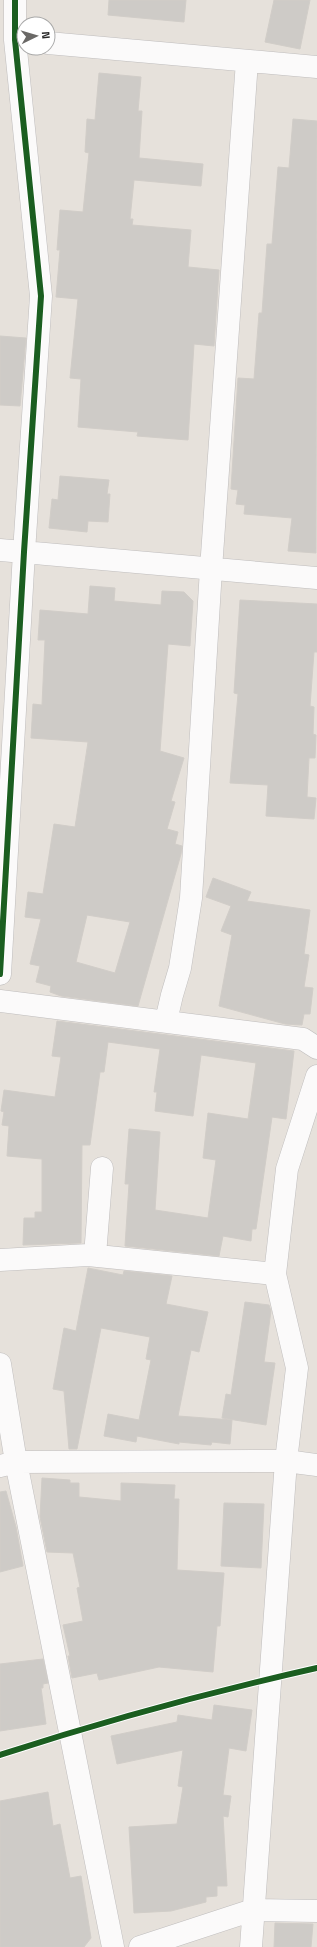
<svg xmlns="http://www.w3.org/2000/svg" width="317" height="1947" font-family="'Titillium Web',sans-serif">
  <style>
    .building { fill: #cecbc7; stroke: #d1cdc8; fill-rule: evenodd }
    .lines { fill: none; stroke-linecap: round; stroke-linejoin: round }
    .minor-casing { stroke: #bfbdbd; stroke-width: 23 }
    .minor { stroke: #fbfafa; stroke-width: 22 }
    .cycleway-casing { stroke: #fff; stroke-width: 8 }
    .cycleway { stroke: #1b5e20; stroke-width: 6 }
  </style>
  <rect width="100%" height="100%" fill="#e6e1db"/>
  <!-- building -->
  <path class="building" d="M109 0H186L184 22 108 15Z
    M274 0H310L300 49 265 42Z
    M99 73 141 77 138 111H142L139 158 203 164 201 186 134 180 130 219H133L132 225 191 230 188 267 219 270 214 346 194 344 188 440 137 436 138 432 78 427 81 379 70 378 78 299 56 297 60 250H57L60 210 83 212 89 153 85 152 87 119 95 120Z
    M293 119 317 121 316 553 288 551 292 518 244 514 245 505 236 504 238 490 231 489 238 378 254 379 259 313H262L267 244H272L278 167 289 168Z
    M0 336 26 338 20 406 0 405Z
    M60 476 109 480 107 494H110L108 522 88 521 87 532 49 528 52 499 58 500Z
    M90 586 115 588 114 601 161 605 162 591 184 592 193 601 190 646 168 644 160 751 184 758 171 801 175 802 167 829 178 832 175 844 182 846 181 854 138 1006 61 996 50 992 51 986 36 982 40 966 30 964 41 919 25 917 28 892 43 894 54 824 75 827 88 742 31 738 33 704 42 705 45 640H38L40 610 88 614ZM87 915 130 922 115 973 76 962Z
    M240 600 317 604V652H314L310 706 314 707 313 734 316 735 315 758H309L307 797 316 798 314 819 266 816 268 785 230 783 238 694 234 693Z
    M213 878 251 892 247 901 310 910 304 954 309 955 304 987 313 988 310 1014H304L302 1025 285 1024 219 1006 232 935 221 931 231 906 206 897Z
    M57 1021 294 1051 286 1119 272 1117 256 1229H252L251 1241 223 1236 219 1256 125 1246 129 1184H125L129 1129 160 1132 155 1210 208 1218 216 1160 203 1158 208 1113 248 1119 256 1063 201 1055 193 1116 155 1111 157 1092H154L160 1049 108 1042 104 1072H100L90 1145H82L81 1243 23 1245 24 1218H35V1212H42V1159L7 1156 9 1126 2 1125 4 1112 1 1111 4 1090 55 1097 61 1057 52 1056Z
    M88 1268 123 1275 124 1271 172 1276 166 1304 208 1312 199 1352 191 1350 178 1416 232 1420 230 1444 212 1442 211 1445 179 1442V1444L137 1436 136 1442 104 1436 108 1414 139 1420 151 1360 146 1359 150 1337 101 1328 77 1449H69L64 1391 53 1389 64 1328 76 1331Z
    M245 1302 269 1305 271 1311 264 1362 275 1363 266 1425 222 1418 226 1394 231 1395Z
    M42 1478 70 1480V1483H79V1497L121 1501V1483L175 1485 174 1499H179L177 1570 224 1573 220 1626H217L213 1672 159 1667 99 1680 97 1673 72 1678 68 1656H70L63 1625 83 1621 77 1588 80 1587 73 1553 47 1552 40 1517Z
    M6 1491 16 1527 23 1566 0 1572V1492Z
    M224 1503 264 1504 261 1568 221 1566Z
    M43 1659 48 1683 43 1684V1688H41L46 1724 0 1731V1664Z
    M214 1705 252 1710 246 1751 229 1748 223 1795 231 1796 228 1817 223 1816 227 1886H217V1896L206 1897V1902L171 1911 134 1913 129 1827 177 1824 183 1787 178 1786 183 1750 117 1764 111 1736 177 1722 178 1715 212 1720Z
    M48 1792 53 1826 60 1824 70 1878 81 1876 91 1938 84 1947H0V1801Z
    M275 1923 313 1924 311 1947H274Z"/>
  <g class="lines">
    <defs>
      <path id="minor" d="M48 43 317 67
        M0 550 317 578
        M0 974 24 552 41 296 15 40V0
        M0 1001 303 1039 317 1048
        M166 1021 172 995 180 968 191 898 211 569 247 61
        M95 1255 102 1168
        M0 1260 88 1255 275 1274
        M0 1364 16 1462 113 1947
        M0 1466 16 1462 286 1461 317 1465
        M140 1947 253 1910 317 1911
        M251 1947 286 1461 297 1368 275 1274 287 1169 317 1076"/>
    </defs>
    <!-- minor casing -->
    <use href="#minor" class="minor-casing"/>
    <!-- minor -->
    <use href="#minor" class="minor"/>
    <defs>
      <path id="cycleway" d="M0 974 24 552 41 296 15 40V0
        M0 1755C104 1721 210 1692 317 1668"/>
    </defs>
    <!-- cycleway casing -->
    <use href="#cycleway" class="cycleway-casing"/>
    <!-- cycleway -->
    <use href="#cycleway" class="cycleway"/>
  </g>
  <!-- north arrow -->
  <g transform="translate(36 36) rotate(85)"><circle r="19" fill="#ffffff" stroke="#a9a9a9"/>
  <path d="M0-3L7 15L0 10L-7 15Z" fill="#6a6866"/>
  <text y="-6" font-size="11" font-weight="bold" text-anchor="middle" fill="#272727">N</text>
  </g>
</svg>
